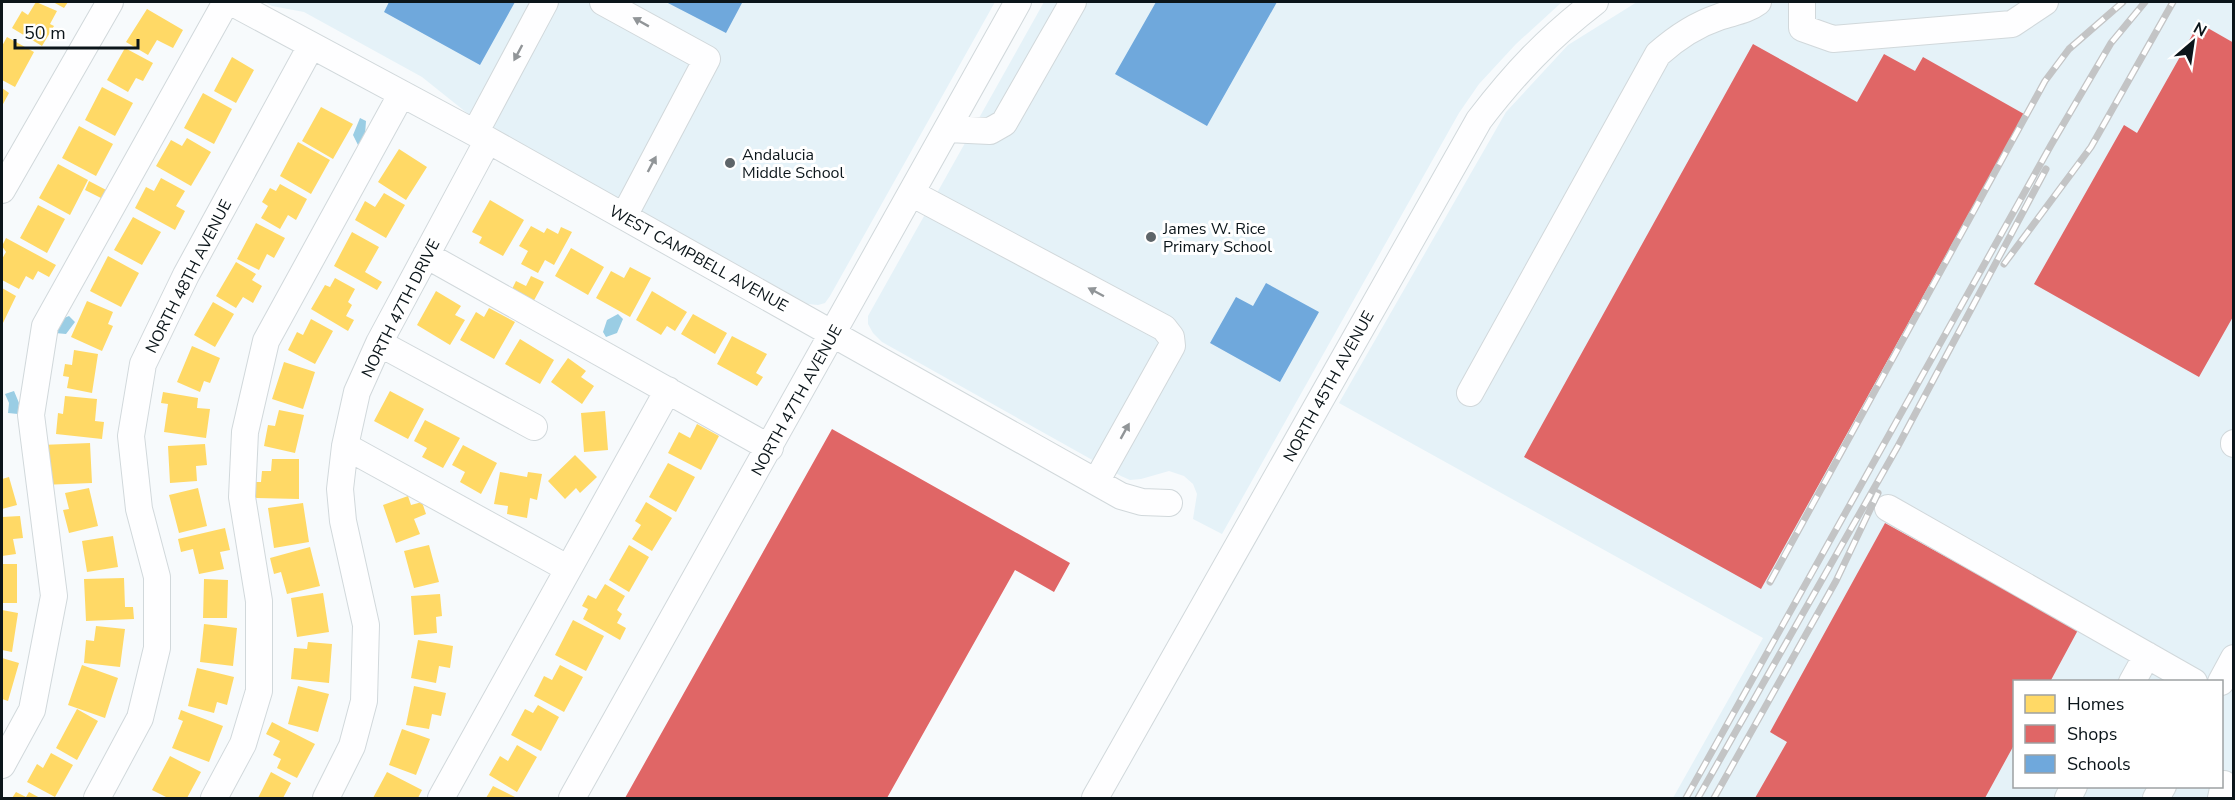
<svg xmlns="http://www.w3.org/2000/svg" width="2235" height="800" font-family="'Nunito Sans',sans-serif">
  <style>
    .built { fill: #e5f2f8; fill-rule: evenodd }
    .water { fill: #9acde4 }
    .homes { fill: #ffd966 }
    .shops { fill: #e06666 }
    .schools { fill: #6fa8dc }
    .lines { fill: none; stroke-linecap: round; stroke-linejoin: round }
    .minor-casing { stroke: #d1d8db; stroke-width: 28 }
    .minor { stroke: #fefeff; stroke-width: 26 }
    .rail-casing { stroke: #c3c4c5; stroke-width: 7 }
    .rail { stroke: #fff; stroke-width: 4.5; stroke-dasharray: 14; stroke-linecap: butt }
    .oneway { fill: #919598 }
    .poi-dot { fill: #5e6569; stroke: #fff; stroke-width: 2 }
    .labels { text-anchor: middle; stroke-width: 6; stroke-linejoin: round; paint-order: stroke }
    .poi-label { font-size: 16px; fill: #0b151a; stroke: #fff; text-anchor: start }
    .street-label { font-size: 16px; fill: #0b151a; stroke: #fff }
  </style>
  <rect width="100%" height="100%" fill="#f7fafc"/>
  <!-- built -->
  <path class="built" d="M264 2H995L830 296 825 303 818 305 808 304 472 117 422 77 304 12 272 6Z
    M1044 2H1562L1516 44 1479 84 1459 113 1222 534 1193 519 1197 494 1193 484 1184 476 1169 471 1141 479 1130 480 1121 476 882 342 873 333 868 324V316Z
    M1637 2H2233V798H1673L1763 638 1339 403 1506 112 1568 45ZM2014 682H2222V786H2014Z"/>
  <!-- water -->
  <path class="water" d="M360 118 366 121 365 135 358 145 353 135Z
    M618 314 623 319 617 333 606 337 603 332 607 320Z
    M69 316 75 322 66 334 55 333 64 318Z
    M14 391 19 403 18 414 8 413 9 403 5 394Z"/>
  <!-- homes -->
  <path class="homes" d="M36 2 57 11 50 24 54 26 42 46 12 28 22 11 28 15Z
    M53 2H68L64 8Z
    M147 9 183 30 173 48 157 40 148 55 126 42Z
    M7 37 34 52 15 87 2 80V46Z
    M125 48 153 63 143 81 136 78 128 92 107 80Z
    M232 57 254 70 236 103 214 91Z
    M102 87 133 103 115 136 85 120Z
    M2 88 9 93 2 106Z
    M203 93 232 109 214 144 184 128Z
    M321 107 353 124 333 159 302 141Z
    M79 126 113 144 96 176 62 158Z
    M187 138 211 152 191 186 156 166 171 140 182 146Z
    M298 142 330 160 311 194 280 176Z
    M399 149 427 167 406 200 378 182Z
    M58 164 88 180 70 215 39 198Z
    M161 178 185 191 176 206 185 211 175 230 135 208 146 187 154 191Z
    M89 181 110 192 105 200 85 190Z
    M280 184 307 199 296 220 288 215 280 229 261 218 268 206 262 202 270 188 276 191Z
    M384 193 405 205 386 238 355 220 365 201 375 207Z
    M490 200 524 220 503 256 479 243 482 237 472 232Z
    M38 205 65 219 47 253 20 238Z
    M133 217 161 232 142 265 114 250Z
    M256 223 285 238 274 258 267 254 259 270 237 259Z
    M531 226 544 233 547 228 558 234 561 227 572 232 554 265 545 260 538 273 521 264 528 251 519 246Z
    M352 232 379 247 365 272 382 282 377 290 334 266Z
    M6 238 56 265 49 277 38 271 33 280 26 276 19 289 2 280V259L6 252 2 246Z
    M571 248 604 267 588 295 555 276Z
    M108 256 139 273 121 307 90 291Z
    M236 262 256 274 252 280 262 286 253 303 243 297 236 308 216 296Z
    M630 267 651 278 630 317 596 298 611 271 624 278Z
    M531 276 544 282 532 304 510 293 516 281 526 286Z
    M335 278 355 289 348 302 352 305 346 316 354 320 348 331 311 309 325 285 330 287Z
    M2 288 16 296 2 325Z
    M436 291 461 306 455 315 465 320 450 345 417 325Z
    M652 291 687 312 675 331 667 326 661 335 636 320Z
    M87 301 113 312 108 324 113 326 102 351 71 337Z
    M213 302 234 314 215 347 194 335Z
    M489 308 515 322 494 359 460 340 476 312 484 317Z
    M693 314 727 333 715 354 681 334Z
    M311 319 333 331 315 364 288 350 297 332 303 335Z
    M732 336 767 354 756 373 763 377 757 386 717 364Z
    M520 339 554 360 540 384 505 364Z
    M192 346 220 358 210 383 204 381 200 392 177 382Z
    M74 350 98 354 92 393 67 388 69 377 63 376 65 364 72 365Z
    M568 358 586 371 581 377 594 386 582 404 551 382Z
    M284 362 315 372 303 409 272 399Z
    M390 391 424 409 408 439 374 421Z
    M163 392 198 398 197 408 210 409 206 438 164 432 168 404 161 403Z
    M65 396 97 399 95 421 104 422 102 439 56 434 58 413 63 414Z
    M279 410 304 415 295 453 264 446 268 425 275 426Z
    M605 411 608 450 584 452 581 413Z
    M425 420 460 438 443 468 422 457 427 448 414 441Z
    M697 424 719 436 701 470 668 453 679 432 690 438Z
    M90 443 92 483 42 485 41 445Z
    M205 444 207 465 196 466 197 481 170 483 168 446Z
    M463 445 497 463 481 494 460 482 465 472 452 465Z
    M575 455 597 477 580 493 576 488 565 499 548 481Z
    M272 459H299V499L256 498V482H261L262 471H271Z
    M668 463 695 477 676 512 649 497Z
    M500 472 527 477 528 472 542 474 537 500 530 498 527 518 507 514 508 506 494 504Z
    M9 477 17 505 2 509V479Z
    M89 488 98 526 69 533 63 510 69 509 65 493Z
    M198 488 207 526 179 533 169 495Z
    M408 496 411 505 422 502 426 514 414 519 420 534 396 543 383 505Z
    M646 502 672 518 652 551 632 539 641 525 635 521Z
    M303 503 309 542 274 548 268 508Z
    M20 516 23 538 13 539 16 554 2 556V517Z
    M225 528 230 550 220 552 224 569 199 574 193 549 181 552 178 539Z
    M113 536 118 567 87 572 82 541Z
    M429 545 439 582 414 588 404 551Z
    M629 545 649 557 629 592 609 580Z
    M310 547 320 586 287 594 281 572 274 574 270 558Z
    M2 564H17V603H2Z
    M124 578 125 607H133L134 619 86 621 84 579Z
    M204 579 228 580 227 618H203Z
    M605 584 625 596 617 610 622 614 617 623 626 628 620 640 583 619 588 609 582 606 588 595 596 599Z
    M323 593 329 632 297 637 291 598Z
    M440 594 442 616 436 617 437 633 414 635 411 596Z
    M2 610 18 613 12 652 2 650Z
    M573 620 604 636 586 671 555 655Z
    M204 624 237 628 233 666 200 662Z
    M96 626 125 629 120 667 84 663 86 640 94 641Z
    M418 640 453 646 450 668 439 666 436 683 411 678Z
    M308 642 332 644 329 683 291 679 294 648 307 649Z
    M2 658 19 663 8 701 2 699Z
    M82 665 118 678 105 718 68 705Z
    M560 665 583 677 564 712 534 696 544 676 552 680Z
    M197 668 234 677 227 705 217 702 214 713 188 706Z
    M298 686 329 694 318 732 288 724Z
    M414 686 446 693 441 716 432 714 429 729 406 725Z
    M538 705 559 717 541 751 511 735 525 709 533 713Z
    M77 709 98 721 77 760 56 748Z
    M181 710 223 726 209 762 172 748 183 721 178 719Z
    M272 722 315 744 297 778 277 768 281 759 273 755 280 741 266 734Z
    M402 729 430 739 416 775 389 765Z
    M517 745 537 757 517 792 489 775 500 756 508 761Z
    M51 753 73 765 55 797 27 782 37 764 43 768Z
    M170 756 201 772 187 798H168L152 790Z
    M271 772 291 783 283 798H258Z
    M387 772 422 790 418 798H373Z
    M493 786 517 798H486Z
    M16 792 26 797 29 792 40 798H12Z"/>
  <!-- shops -->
  <path class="shops" d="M2199 23 2234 43V315L2199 377 2034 284 2124 125 2137 133Z
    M1753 44 1857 102 1884 54 1915 71 1923 57 2024 114 1761 589 1524 457Z
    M832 429 1070 563 1054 592 1015 570 887 798H625Z
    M1885 523 2078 630 2050 682H2014V745L1985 798H1755L1787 742 1770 732Z"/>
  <!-- schools -->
  <path class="schools" d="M389 2H515L480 65 384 12Z
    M666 2H739L742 3 726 33Z
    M1156 2H1277L1207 126 1115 74Z
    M1266 283 1319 312 1280 382 1210 343 1236 297 1253 306Z"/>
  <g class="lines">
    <defs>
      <path id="minor" d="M231 2 488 140 1121 496 1142 502 1169 503
        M603 2 707 59 624 216
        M1802 2V28L1833 39 2012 24 2045 2
        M947 129 990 131 1004 123 1073 2
        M475 133 545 2
        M2 190 110 2
        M911 193 1164 328 1171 337 1172 346 1096 482
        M426 255 770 448
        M379 343 534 427
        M1470 393 1658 54C1676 38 1695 25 1719 17 1733 12 1746 11 1758 2
        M2234 443V444
        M345 446 567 568
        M1888 508 2194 682
        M2132 682 2147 655
        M2221 682 2234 658
        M2 765 32 710 54 596 31 415 45 326 226 2
        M97 798 140 718 157 648V577L139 509 131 436 143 364 186 275 311 46
        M214 798 243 744 259 691V601L242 497 245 432 266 341 401 95
        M326 798 352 746 364 701 366 625 343 521 340 489 345 446 357 392 379 343 488 140
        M441 798 668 390
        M572 798 1018 2
        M1095 798 1479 120C1516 72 1547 39 1595 2
        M2068 798 2074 786
        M2156 798 2163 786
        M2221 798 2224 784"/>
    </defs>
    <!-- minor casing -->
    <use href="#minor" class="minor-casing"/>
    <!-- minor -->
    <use href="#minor" class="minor"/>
    <defs>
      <path id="rail" d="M2004 264 2091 147 2173 2
        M1770 582 2045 81 2069 49 2123 2
        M1686 798 2051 145 2111 43 2145 2
        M1698 798 1898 446 2046 169
        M1714 798 1836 581 1878 493"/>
    </defs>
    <!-- rail casing -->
    <use href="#rail" class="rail-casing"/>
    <!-- rail -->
    <use href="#rail" class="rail"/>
  </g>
  <!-- one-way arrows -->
  <defs><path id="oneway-solid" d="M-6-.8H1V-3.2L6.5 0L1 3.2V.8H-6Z" transform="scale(1.5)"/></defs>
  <g class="oneway">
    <use href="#oneway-solid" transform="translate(641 22) rotate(-151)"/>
    <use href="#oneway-solid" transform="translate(518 53) rotate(118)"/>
    <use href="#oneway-solid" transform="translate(652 164) rotate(-62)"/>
    <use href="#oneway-solid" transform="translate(1096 292) rotate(-152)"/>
    <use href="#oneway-solid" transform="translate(1125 431) rotate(-61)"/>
  </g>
  <!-- markers -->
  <g class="poi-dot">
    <circle cx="730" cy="163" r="6"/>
    <circle cx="1151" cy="237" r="6"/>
  </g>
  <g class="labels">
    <!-- poi labels -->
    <g class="poi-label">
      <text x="742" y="160">Andalucia<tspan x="742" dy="18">Middle School</tspan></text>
      <text x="1163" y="234">James W. Rice<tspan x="1163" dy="18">Primary School</tspan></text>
    </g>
    <!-- street labels -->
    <g class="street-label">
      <text transform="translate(699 258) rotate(29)" y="6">WEST CAMPBELL AVENUE</text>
      <text transform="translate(188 276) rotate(-63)" y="6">NORTH 48TH AVENUE</text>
      <text transform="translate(400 308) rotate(-63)" y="6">NORTH 47TH DRIVE</text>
      <text transform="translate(1328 386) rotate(-61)" y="6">NORTH 45TH AVENUE</text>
      <text transform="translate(796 400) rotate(-61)" y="6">NORTH 47TH AVENUE</text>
    </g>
  </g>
  <!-- border -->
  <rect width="2235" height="800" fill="none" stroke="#0b151a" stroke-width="6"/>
  <!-- legend -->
  <rect x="2013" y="680" width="210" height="108" fill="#ffffff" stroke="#9da1a3" stroke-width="1.5"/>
  <rect x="2025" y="695" width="30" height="18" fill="#ffd966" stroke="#9da1a3" stroke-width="1.5"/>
  <text x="2067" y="710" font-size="18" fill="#0b151a">Homes</text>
  <rect x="2025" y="725" width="30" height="18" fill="#e06666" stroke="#9da1a3" stroke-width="1.5"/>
  <text x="2067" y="740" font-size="18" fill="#0b151a">Shops</text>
  <rect x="2025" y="755" width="30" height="18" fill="#6fa8dc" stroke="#9da1a3" stroke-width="1.5"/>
  <text x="2067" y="770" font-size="18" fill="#0b151a">Schools</text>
  <!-- north arrow -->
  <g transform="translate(2193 42) rotate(29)" stroke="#ffffff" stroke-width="4.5" paint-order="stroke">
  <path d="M0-4.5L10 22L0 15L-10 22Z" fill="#0b151a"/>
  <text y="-9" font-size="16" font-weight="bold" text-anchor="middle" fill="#0b151a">N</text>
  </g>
  <!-- scale -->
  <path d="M15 39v9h123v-9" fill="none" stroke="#0b151a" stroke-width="3"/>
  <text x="24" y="39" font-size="18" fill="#0b151a" stroke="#ffffff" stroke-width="4.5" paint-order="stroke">50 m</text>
</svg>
